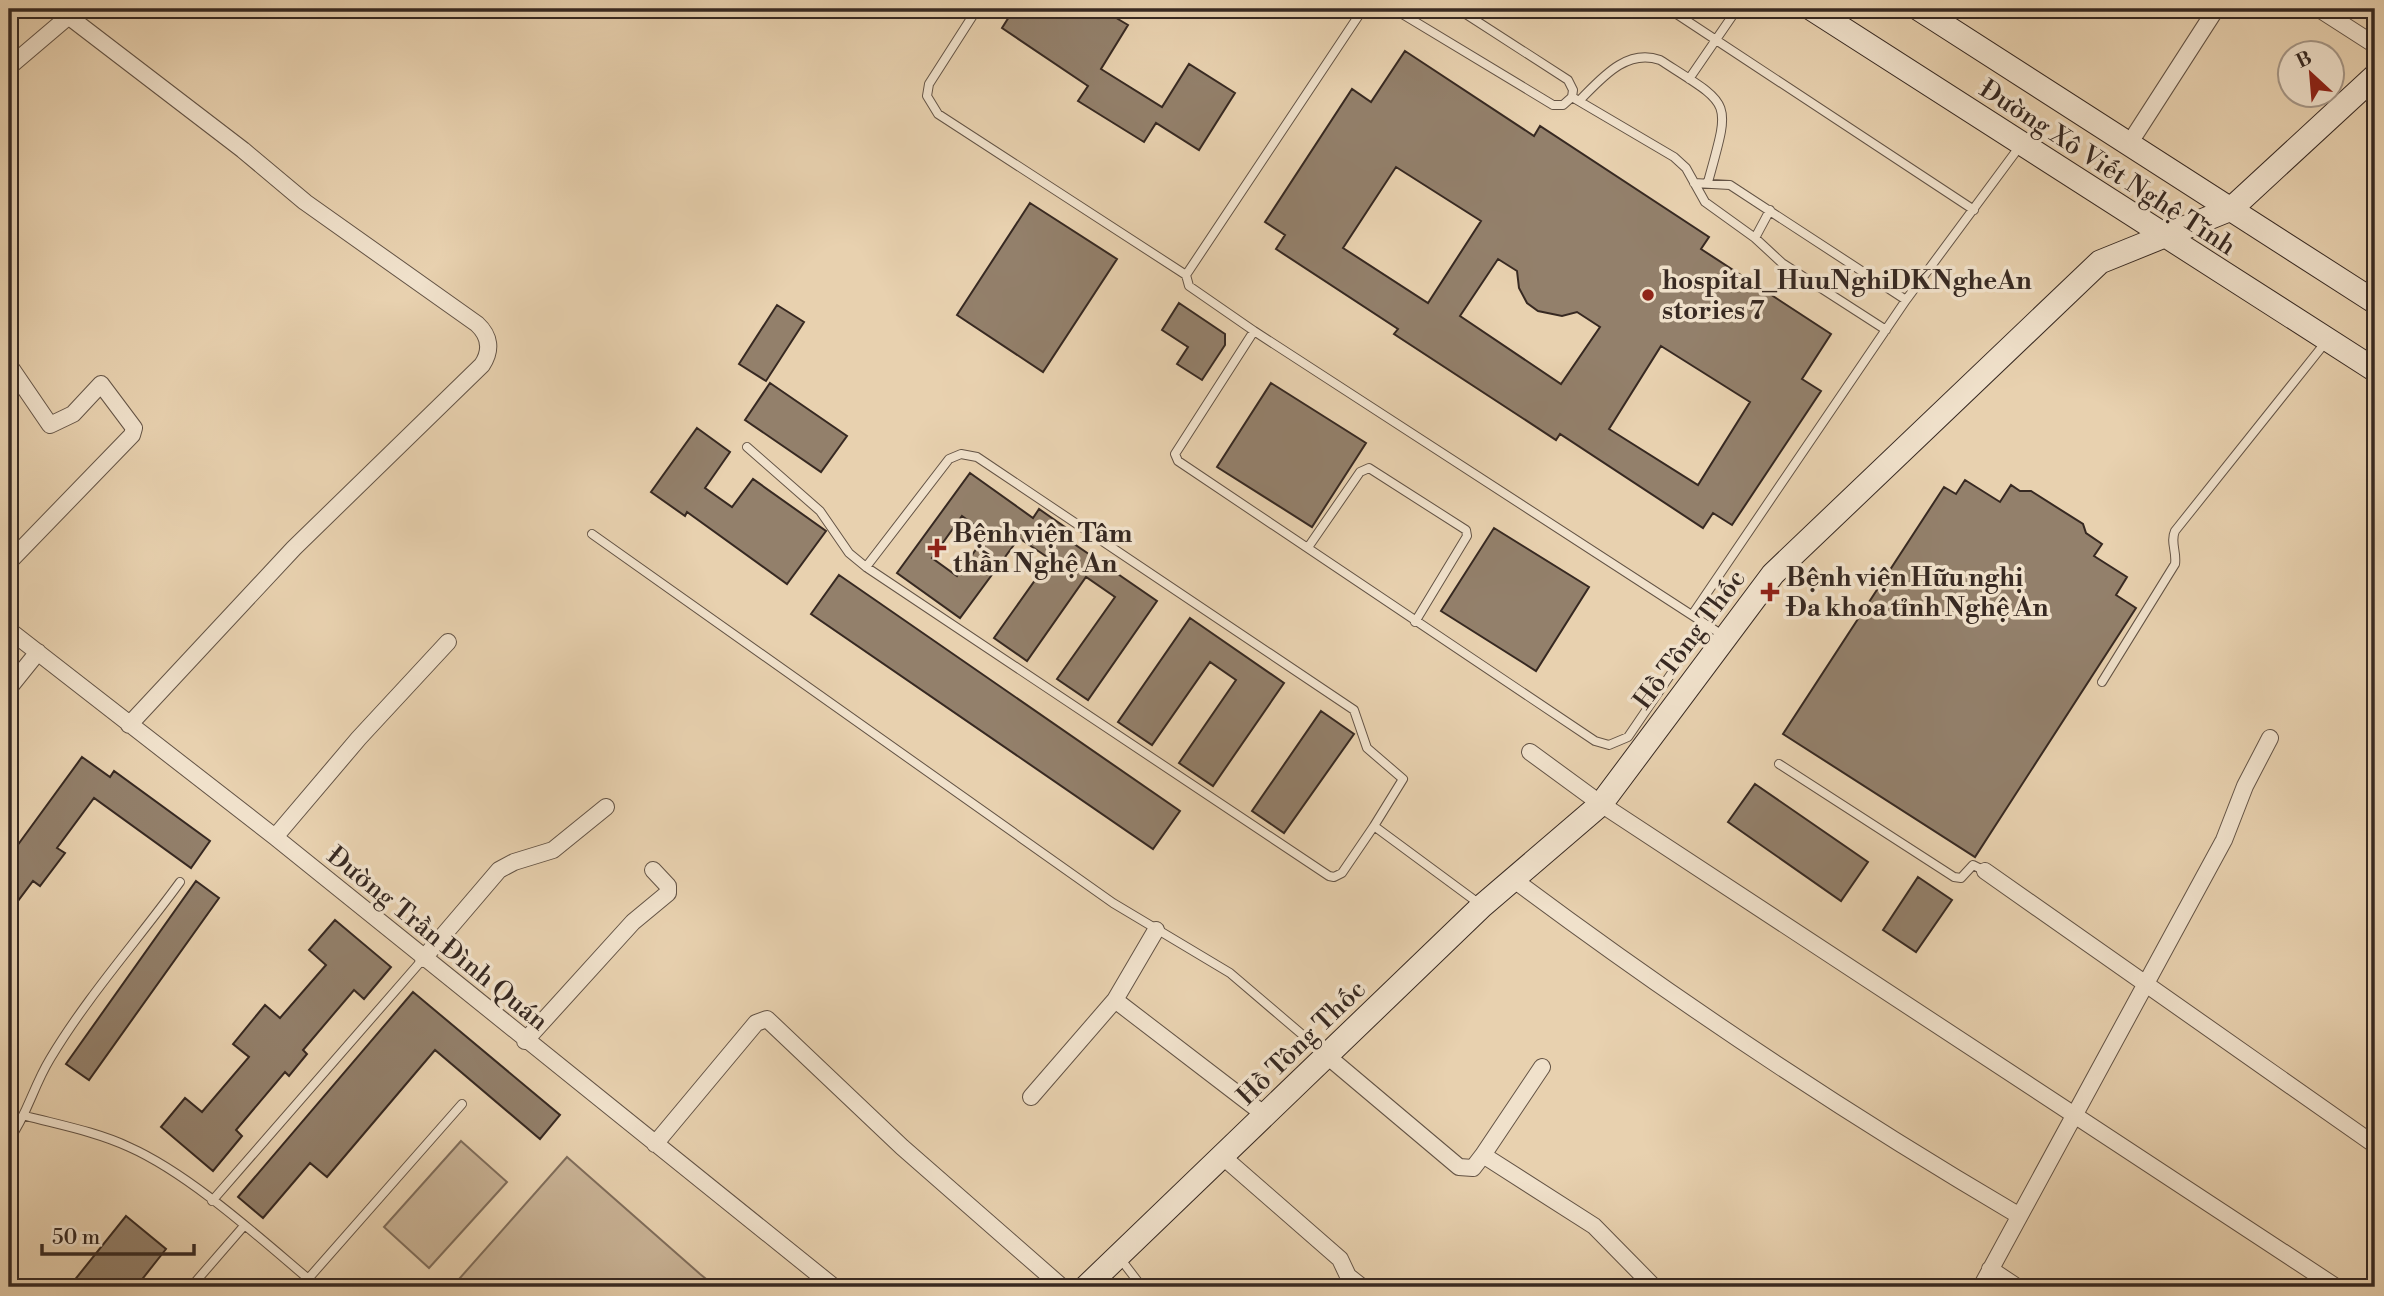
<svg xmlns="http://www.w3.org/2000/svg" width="2384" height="1296" font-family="'Libre Bodoni',serif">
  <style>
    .green { fill: #cab497; stroke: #806e5c; stroke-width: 2 }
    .building { fill: #93806b; stroke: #372922; stroke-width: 2; fill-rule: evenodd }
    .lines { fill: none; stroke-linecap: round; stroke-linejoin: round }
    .lane-casing { stroke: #635345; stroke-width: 10 }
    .street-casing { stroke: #635345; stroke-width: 18 }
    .secondary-casing { stroke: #372922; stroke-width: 25 }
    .lane { stroke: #f0e1cb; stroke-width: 8 }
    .street { stroke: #f0e1cb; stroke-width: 16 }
    .secondary { stroke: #f0e1cb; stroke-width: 23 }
    .poi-dot { fill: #8f2418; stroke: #f0e1cb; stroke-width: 2.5 }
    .labels { text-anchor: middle; stroke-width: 7; stroke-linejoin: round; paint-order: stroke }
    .street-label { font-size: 26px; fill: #372922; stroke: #f0e1cb }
    .poi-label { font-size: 26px; font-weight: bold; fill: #372922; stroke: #f0e1cb; text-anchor: start }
  </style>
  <rect width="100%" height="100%" fill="#e8d1af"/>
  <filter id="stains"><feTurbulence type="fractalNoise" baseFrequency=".00286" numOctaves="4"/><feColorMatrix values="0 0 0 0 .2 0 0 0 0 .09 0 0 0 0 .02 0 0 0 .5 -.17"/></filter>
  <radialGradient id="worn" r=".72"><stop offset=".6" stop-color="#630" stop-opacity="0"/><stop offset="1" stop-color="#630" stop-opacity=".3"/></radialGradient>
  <!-- green -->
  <path class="green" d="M461 1141 507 1182 429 1268 384 1227Z
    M567 1157 700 1274 716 1287H452Z"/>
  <!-- building -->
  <path class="building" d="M1014 9H1101L1128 25 1101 69 1162 107 1189 64 1235 93 1199 150 1156 123 1144 142 1078 101 1088 86 1002 28Z
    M1405 51 1534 136 1540 126 1709 237 1701 249 1831 334 1802 379 1821 391 1732 525 1713 513 1703 528 1560 434 1556 440 1394 334 1398 329 1276 249 1285 235 1265 222 1352 89 1371 102ZM1396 167 1481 221 1428 303 1343 248ZM1498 259 1517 271 1519 288 1527 303 1538 311 1562 316 1577 312 1600 327 1561 384 1460 316ZM1661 346 1750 402 1698 485 1609 429Z
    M1030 203 1117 259 1043 372 957 315Z
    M1179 303 1225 334V345L1202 380 1177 364 1188 347 1162 330Z
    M777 305 804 322 766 381 739 364Z
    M770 383 847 436 821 472 745 420Z
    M1271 383 1366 443 1312 527 1217 467Z
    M697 428 730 452 705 488 732 507 753 479 826 531 787 584 687 512 685 516 651 492Z
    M970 473 1033 518 1039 509 1072 532 1067 539 1157 601 1088 700 1057 679 1115 597 1086 577 1027 661 994 638 1050 559 1019 538 960 618 897 573ZM962 516 987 534 957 576 932 558Z
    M1965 480 2000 502 2011 485 2020 491H2031L2083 524 2086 533 2102 544 2094 556 2127 577 2116 595 2136 608 1975 857 1783 734 1944 487 1956 494Z
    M1494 528 1589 587 1536 671 1441 611Z
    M839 575 1180 811 1153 849 811 614Z
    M1190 618 1284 683 1213 786 1179 763 1236 680 1210 662 1152 745 1118 722Z
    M1321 711 1354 734 1284 833 1252 811Z
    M82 757 110 777 114 771 210 841 191 868 94 798 57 848 65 853 40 886 33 881 9 913V857Z
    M1755 784 1868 862 1841 901 1728 822Z
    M1918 877 1952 900 1916 952 1883 930Z
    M196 881 219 898 89 1080 66 1064Z
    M335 920 391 967 364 999 354 990 303 1050 307 1054 289 1076 285 1072 236 1130 242 1136 213 1171 161 1127 185 1098 202 1112 249 1057 233 1044 265 1005 280 1018 326 965 309 950Z
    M413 992 560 1115 540 1139 435 1050 327 1177 310 1163 263 1218 238 1197Z
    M126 1216 166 1249 136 1287H69Z"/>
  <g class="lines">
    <defs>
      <path id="lane" d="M977 9 929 84 927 96 938 114 1186 275 1189 286 1254 331 1724 636
        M1344 9 1357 17
        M1394 9 1553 105H1563L1572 97
        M1458 9 1568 80 1573 90 1572 97 1674 157 1686 168 1705 202 1755 238 1770 210
        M1669 9 1974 210
        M1689 79 1737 9
        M1579 101C1601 79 1626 48 1660 60 1733 107 1731 98 1708 182
        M1694 183 1730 185 1906 300
        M1755 238 1782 263 1886 330
        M1186 275 1363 9
        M1254 331 1175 454 1178 461 1595 741 1609 745 1628 737 1705 624
        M747 447 820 511 849 553 866 567 1329 876 1334 877 1342 873 1374 826 1481 905
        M592 534 1113 903 1230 973 1325 1054
        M1309 546 1360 472 1369 468 1466 530 1467 536 1415 622
        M866 567 949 459 961 454 977 457 1354 710 1367 748 1403 779 1374 826
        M1692 615 1906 300 2020 146
        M2102 682 2175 564C2177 552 2170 542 2175 531L2325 343
        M1779 764 1954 877 1961 878 1973 865 1985 871
        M26 1116C60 1125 97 1132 129 1147 192 1175 264 1242 318 1287
        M9 1140C28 1113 33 1087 50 1059 87 997 137 941 180 882
        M212 1201 423 959
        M1119 1257 1142 1287
        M308 1279 462 1104
        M191 1287 243 1227"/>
      <path id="street" d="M59 9 243 150 305 202 477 324C490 336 492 350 482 365L294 548 129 725
        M2319 9 2375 45
        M9 67 69 16
        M2129 144 2216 9
        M9 365 50 425 73 414 101 384 134 428 132 435 9 562
        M9 630 275 837 834 1287
        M9 688 38 652
        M1530 752 1601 804 2336 1287
        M275 837 359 738 448 642
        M1985 871 2375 1145
        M1513 879C1675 1000 1843 1112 2018 1215
        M423 959 499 870 514 862 553 850 606 807
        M1115 1000 1265 1115
        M525 1041 633 922 668 893V886L653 870
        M1326 1055 1459 1167 1473 1168 1483 1155 1594 1226 1654 1287
        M1031 1097 1115 1000 1156 930
        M655 1144 756 1023 767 1019 902 1147 1062 1287
        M1483 1155 1542 1067
        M1222 1156 1340 1259 1348 1276 1362 1287
        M1990 1269 2017 1287
        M1981 1287 2224 840 2245 786 2270 738"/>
      <path id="secondary" d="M1812 9 2375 370
        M1919 9 2375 302
        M1086 1287 1482 906 1601 804 1773 574 2100 262 2231 209 2375 76"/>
    </defs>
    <!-- lane casing -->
    <use href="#lane" class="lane-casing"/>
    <!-- street casing -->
    <use href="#street" class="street-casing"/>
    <!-- secondary casing -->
    <use href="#secondary" class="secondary-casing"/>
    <!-- lane -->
    <use href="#lane" class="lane"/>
    <!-- street -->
    <use href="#street" class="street"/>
    <!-- secondary -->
    <use href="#secondary" class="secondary"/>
  </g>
  <!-- markers -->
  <g class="poi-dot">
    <circle cx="1648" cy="295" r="7"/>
    <path d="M933.5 537.5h7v7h7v7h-7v7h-7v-7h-7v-7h7z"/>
    <path d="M1766.5 581.5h7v7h7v7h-7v7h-7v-7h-7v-7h7z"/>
  </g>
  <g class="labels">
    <!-- street labels -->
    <g class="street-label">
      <text transform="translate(2108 167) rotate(33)" y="9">Đường Xô Viết Nghệ Tĩnh</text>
      <text transform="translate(1689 639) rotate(-53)" y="9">Hồ Tông Thốc</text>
      <text transform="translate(438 938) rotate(39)" y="9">Đường Trần Đình Quán</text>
      <text transform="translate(1301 1042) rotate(-44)" y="9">Hồ Tông Thốc</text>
    </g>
    <!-- poi labels -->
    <g class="poi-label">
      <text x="1662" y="289">hospital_HuuNghiDKNgheAn<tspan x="1662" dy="30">stories 7</tspan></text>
      <text x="953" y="542">Bệnh viện Tâm<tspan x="953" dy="30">thần Nghệ An</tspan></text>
      <text x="1786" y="586">Bệnh viện Hữu nghị<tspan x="1786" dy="30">Đa khoa tỉnh Nghệ An</tspan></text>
    </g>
  </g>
  <!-- margin -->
  <rect width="2384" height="1296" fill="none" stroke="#e8d1af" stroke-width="35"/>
  <rect x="10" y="10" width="2363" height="1275" fill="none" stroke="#372922" stroke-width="3.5"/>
  <rect x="18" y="18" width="2349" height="1261" fill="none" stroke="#372922" stroke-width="2"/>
  <!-- north arrow -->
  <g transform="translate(2311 74) rotate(334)"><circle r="33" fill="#f0e1cb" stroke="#a69787" stroke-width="2"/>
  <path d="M0-5L12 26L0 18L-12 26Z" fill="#8f2418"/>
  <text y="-10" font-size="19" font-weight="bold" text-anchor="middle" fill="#372922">B</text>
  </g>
  <!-- scale -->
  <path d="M42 1244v10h152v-10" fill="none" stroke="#372922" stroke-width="3.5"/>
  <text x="52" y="1244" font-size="21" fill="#372922" stroke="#f0e1cb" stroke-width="5" paint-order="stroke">50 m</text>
  <rect width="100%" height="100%" filter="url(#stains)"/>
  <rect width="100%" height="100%" fill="url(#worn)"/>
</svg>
